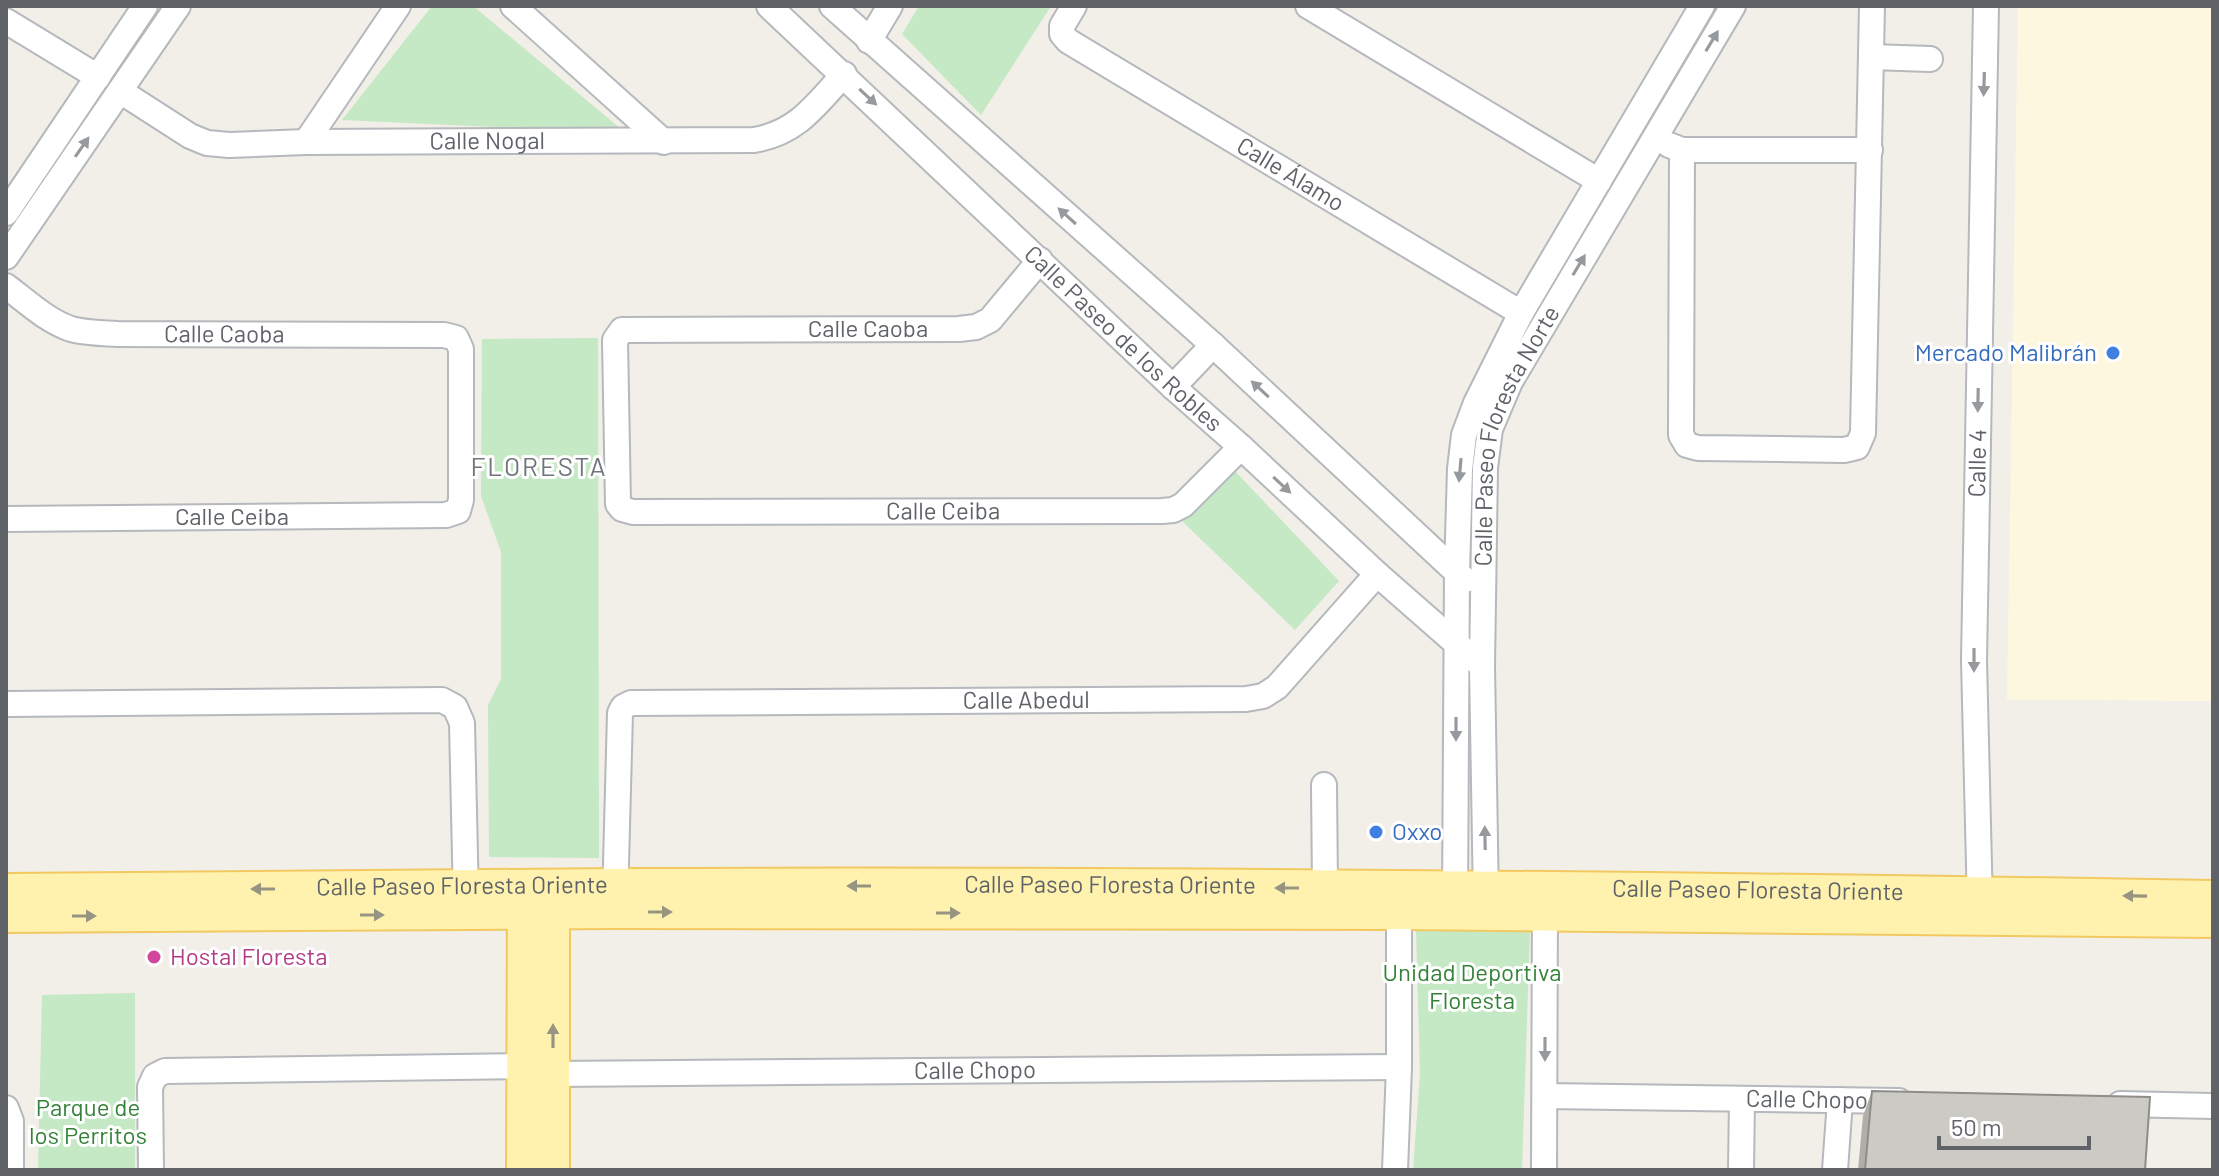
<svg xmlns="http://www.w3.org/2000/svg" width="2219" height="1176" font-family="Barlow,sans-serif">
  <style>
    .commercial { fill: #fef7e0 }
    .green { fill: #c5e8c5 }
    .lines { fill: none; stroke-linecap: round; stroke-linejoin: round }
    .minor-casing { stroke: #b5b8bc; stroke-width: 28 }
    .major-casing { stroke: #f2c960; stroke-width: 36 }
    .minor { stroke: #fff; stroke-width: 24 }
    .major { stroke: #fff2af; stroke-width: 32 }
    .wall { fill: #afaea9 }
    .building { fill: #cccac5; stroke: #8f8d8a; stroke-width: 2 }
    .oneway { fill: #979a9d }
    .oneway2 { fill: #979581 }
    .shop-dot { fill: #3f7fe0; stroke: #fff; stroke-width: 3 }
    .hotel-dot { fill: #d1479c; stroke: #fff; stroke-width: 3 }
    .labels { text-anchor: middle; stroke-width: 6; stroke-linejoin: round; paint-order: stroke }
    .street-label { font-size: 24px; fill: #5f6368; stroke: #fff }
    .shop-label { font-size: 24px; fill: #366cbe; stroke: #fff; text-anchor: end }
    .hotel-label { font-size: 24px; fill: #b23c85; stroke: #fff; text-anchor: start }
    .park-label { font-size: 24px; fill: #348238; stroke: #fff }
    .neighbourhood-label { font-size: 26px; letter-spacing: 2px; fill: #70757a; stroke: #fff }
  </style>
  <rect width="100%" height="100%" fill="#f1efe8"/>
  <!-- commercial -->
  <path class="commercial" d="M2018 6H2213V701L2007 700Z"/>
  <!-- green -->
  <path class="green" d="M432 6H473L626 133 342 120Z
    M919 6H1051L981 115 902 34Z
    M598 338 599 858 489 857 488 705 501 679V552L481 496 482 339Z
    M1234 470 1339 581 1295 630 1181 520Z
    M1416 929 1530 932 1522 1170H1413L1420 1074Z
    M135 993V1170H38L42 995Z"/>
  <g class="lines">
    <defs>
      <g id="minor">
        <path d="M513 6 664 142"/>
        <path id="s1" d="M769 6 1173 387 1241 447 1377 574 1482 666"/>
        <path d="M832 6 1213 345 1465 580"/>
        <path id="s2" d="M1074 6 1062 26V34L1068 41 1521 313"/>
        <path d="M1308 6 1599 181"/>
        <path d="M6 21 98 77"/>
        <path d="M869 41 890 6"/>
        <path d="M1871 57 1930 59"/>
        <path id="s3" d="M120 91 190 136 207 143 229 145 306 142 754 140C797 133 816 105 844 74"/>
        <path d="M306 142 398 6"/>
        <path d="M1669 145 1682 150H1870"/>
        <path d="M1682 150 1681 435 1687 445 1698 448 1844 450 1857 447 1863 433 1872 6"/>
        <path d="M6 213 145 6"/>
        <path d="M6 257 178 6"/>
        <path id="s4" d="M1040 260 990 320 976 327 959 329 622 330 615 340 618 504 622 509 633 512 1162 511 1173 510 1183 505 1241 447"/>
        <path id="s5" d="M6 286C26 301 47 321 71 329 85 333 102 333 117 334L444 335 456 338 461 349V500L458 511 446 515 6 519"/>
        <path d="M1173 387 1213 345"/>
        <path d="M6 704 442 700 455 707 462 723 466 901"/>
        <path d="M1324 785 1325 888"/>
        <path d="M1455 901 1457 572 1460 469 1464 435 1476 403 1521 313 1702 6"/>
        <path id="s6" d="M1486 901 1482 666 1485 468 1490 429 1510 382 1733 6"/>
        <path id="s7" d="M615 902 620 713 623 707 631 703 1246 699 1263 696 1277 687 1377 574"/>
        <path id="s8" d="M1980 907 1974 660 1986 6"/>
        <path id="s9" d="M553 1074 1399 1067"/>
        <path id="s10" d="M1545 1096 1899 1101"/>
        <path d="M2120 1104 2213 1106"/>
        <path d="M6 1108 11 1121V1170"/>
        <path d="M151 1170 150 1087 155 1076 165 1071 522 1066"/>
        <path d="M1395 1170 1399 1067V898"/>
        <path d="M1544 1170 1545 900"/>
        <path d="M1741 1170 1742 1099"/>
        <path d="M1835 1170 1840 1100"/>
      </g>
      <g id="major">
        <path id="s11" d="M6 890C209 889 413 886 616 885 1148 883 1681 888 2213 897"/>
        <path d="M553 893V1170"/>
        <path d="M6 916 614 912 1399 913 2213 921"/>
        <path d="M523 1170 524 894"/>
      </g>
    </defs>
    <!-- minor casing -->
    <use href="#minor" class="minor-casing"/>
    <!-- major casing -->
    <use href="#major" class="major-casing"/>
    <!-- minor -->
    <use href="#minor" class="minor"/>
    <!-- major -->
    <use href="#major" class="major"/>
  </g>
  <!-- wall -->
  <path class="wall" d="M1872 1091 2145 1170H1858L1863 1116Z"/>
  <!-- building -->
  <path class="building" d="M1872 1091 2150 1097 2145 1170H1865Z"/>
  <!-- one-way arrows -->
  <defs><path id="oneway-solid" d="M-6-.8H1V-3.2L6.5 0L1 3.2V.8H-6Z" transform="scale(2)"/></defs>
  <g class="oneway">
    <use href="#oneway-solid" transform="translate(1712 41) rotate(-59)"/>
    <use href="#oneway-solid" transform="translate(1984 84) rotate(92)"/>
    <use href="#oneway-solid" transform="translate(868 97) rotate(43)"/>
    <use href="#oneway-solid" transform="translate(82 147) rotate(-55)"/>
    <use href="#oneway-solid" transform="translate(1067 216) rotate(-138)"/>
    <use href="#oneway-solid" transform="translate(1579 265) rotate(-59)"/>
    <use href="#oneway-solid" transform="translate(1260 389) rotate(-137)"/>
    <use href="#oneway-solid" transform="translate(1978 400) rotate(91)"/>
    <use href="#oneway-solid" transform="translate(1460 470) rotate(95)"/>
    <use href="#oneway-solid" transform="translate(1282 485) rotate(43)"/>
    <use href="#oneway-solid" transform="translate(1974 660) rotate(90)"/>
    <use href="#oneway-solid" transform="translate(1456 729) rotate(90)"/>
    <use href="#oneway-solid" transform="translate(1485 838) rotate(-91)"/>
    <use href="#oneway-solid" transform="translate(1545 1049) rotate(90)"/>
  </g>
  <g class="oneway2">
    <use href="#oneway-solid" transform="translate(859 886) rotate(-180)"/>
    <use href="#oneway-solid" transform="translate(1287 888) rotate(-180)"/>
    <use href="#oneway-solid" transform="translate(263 889) rotate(180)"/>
    <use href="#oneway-solid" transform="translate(2135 896) rotate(-179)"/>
    <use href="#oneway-solid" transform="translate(660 912)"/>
    <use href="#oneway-solid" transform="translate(948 913)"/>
    <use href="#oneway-solid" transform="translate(372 915)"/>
    <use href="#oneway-solid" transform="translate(84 916)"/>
    <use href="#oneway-solid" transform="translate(553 1036) rotate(-90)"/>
  </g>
  <!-- markers -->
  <g class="shop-dot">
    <circle cx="2113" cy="353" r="8"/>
    <circle cx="1376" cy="832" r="8"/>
  </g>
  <circle class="hotel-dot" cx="154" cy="957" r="8"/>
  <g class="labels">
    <!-- street labels -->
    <g class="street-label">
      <text dy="8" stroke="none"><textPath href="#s3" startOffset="382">Calle Nogal</textPath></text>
      <text dy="8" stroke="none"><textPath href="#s2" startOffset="300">Calle Álamo</textPath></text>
      <text x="868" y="337">Calle Caoba</text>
      <text dy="8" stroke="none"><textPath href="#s5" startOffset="232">Calle Caoba</textPath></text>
      <text dy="8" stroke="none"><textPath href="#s1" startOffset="486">Calle Paseo de los Robles</textPath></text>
      <text dy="8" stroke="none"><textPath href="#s6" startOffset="472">Calle Paseo Floresta Norte</textPath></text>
      <text dy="8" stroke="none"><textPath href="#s8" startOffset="444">Calle 4</textPath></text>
      <text dy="8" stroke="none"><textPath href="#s4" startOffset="952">Calle Ceiba</textPath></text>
      <text x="232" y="525">Calle Ceiba</text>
      <text dy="8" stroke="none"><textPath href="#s7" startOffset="600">Calle Abedul</textPath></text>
      <text dy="8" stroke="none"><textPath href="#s11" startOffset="456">Calle Paseo Floresta Oriente</textPath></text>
      <text dy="8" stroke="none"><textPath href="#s11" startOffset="1104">Calle Paseo Floresta Oriente</textPath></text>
      <text dy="8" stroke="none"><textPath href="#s11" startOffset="1752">Calle Paseo Floresta Oriente</textPath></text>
      <text dy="8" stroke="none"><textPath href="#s9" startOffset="422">Calle Chopo</textPath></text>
      <text dy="8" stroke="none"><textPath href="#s10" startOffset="262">Calle Chopo</textPath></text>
    </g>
    <!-- shop labels -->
    <g class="shop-label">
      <text x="2097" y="361">Mercado Malibrán</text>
      <text x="1392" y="840" text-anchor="start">Oxxo</text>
    </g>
    <!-- hotel labels -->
    <g class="hotel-label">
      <text x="170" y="965">Hostal Floresta</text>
    </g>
    <!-- park labels -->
    <g class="park-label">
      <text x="1472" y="981">Unidad Deportiva<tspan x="1472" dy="28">Floresta</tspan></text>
      <text x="88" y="1116">Parque de<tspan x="88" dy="28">los Perritos</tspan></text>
    </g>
    <!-- neighbourhood labels -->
    <g class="neighbourhood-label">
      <text x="539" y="476">FLORESTA</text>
    </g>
  </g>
  <!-- border -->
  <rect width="2219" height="1176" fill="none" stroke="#5f6368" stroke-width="16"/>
  <!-- scale -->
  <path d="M1939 1136v12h150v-12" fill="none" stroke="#5f6368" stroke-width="4"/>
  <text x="1951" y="1136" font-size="24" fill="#5f6368" stroke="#ffffff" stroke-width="6" paint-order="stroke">50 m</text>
</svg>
